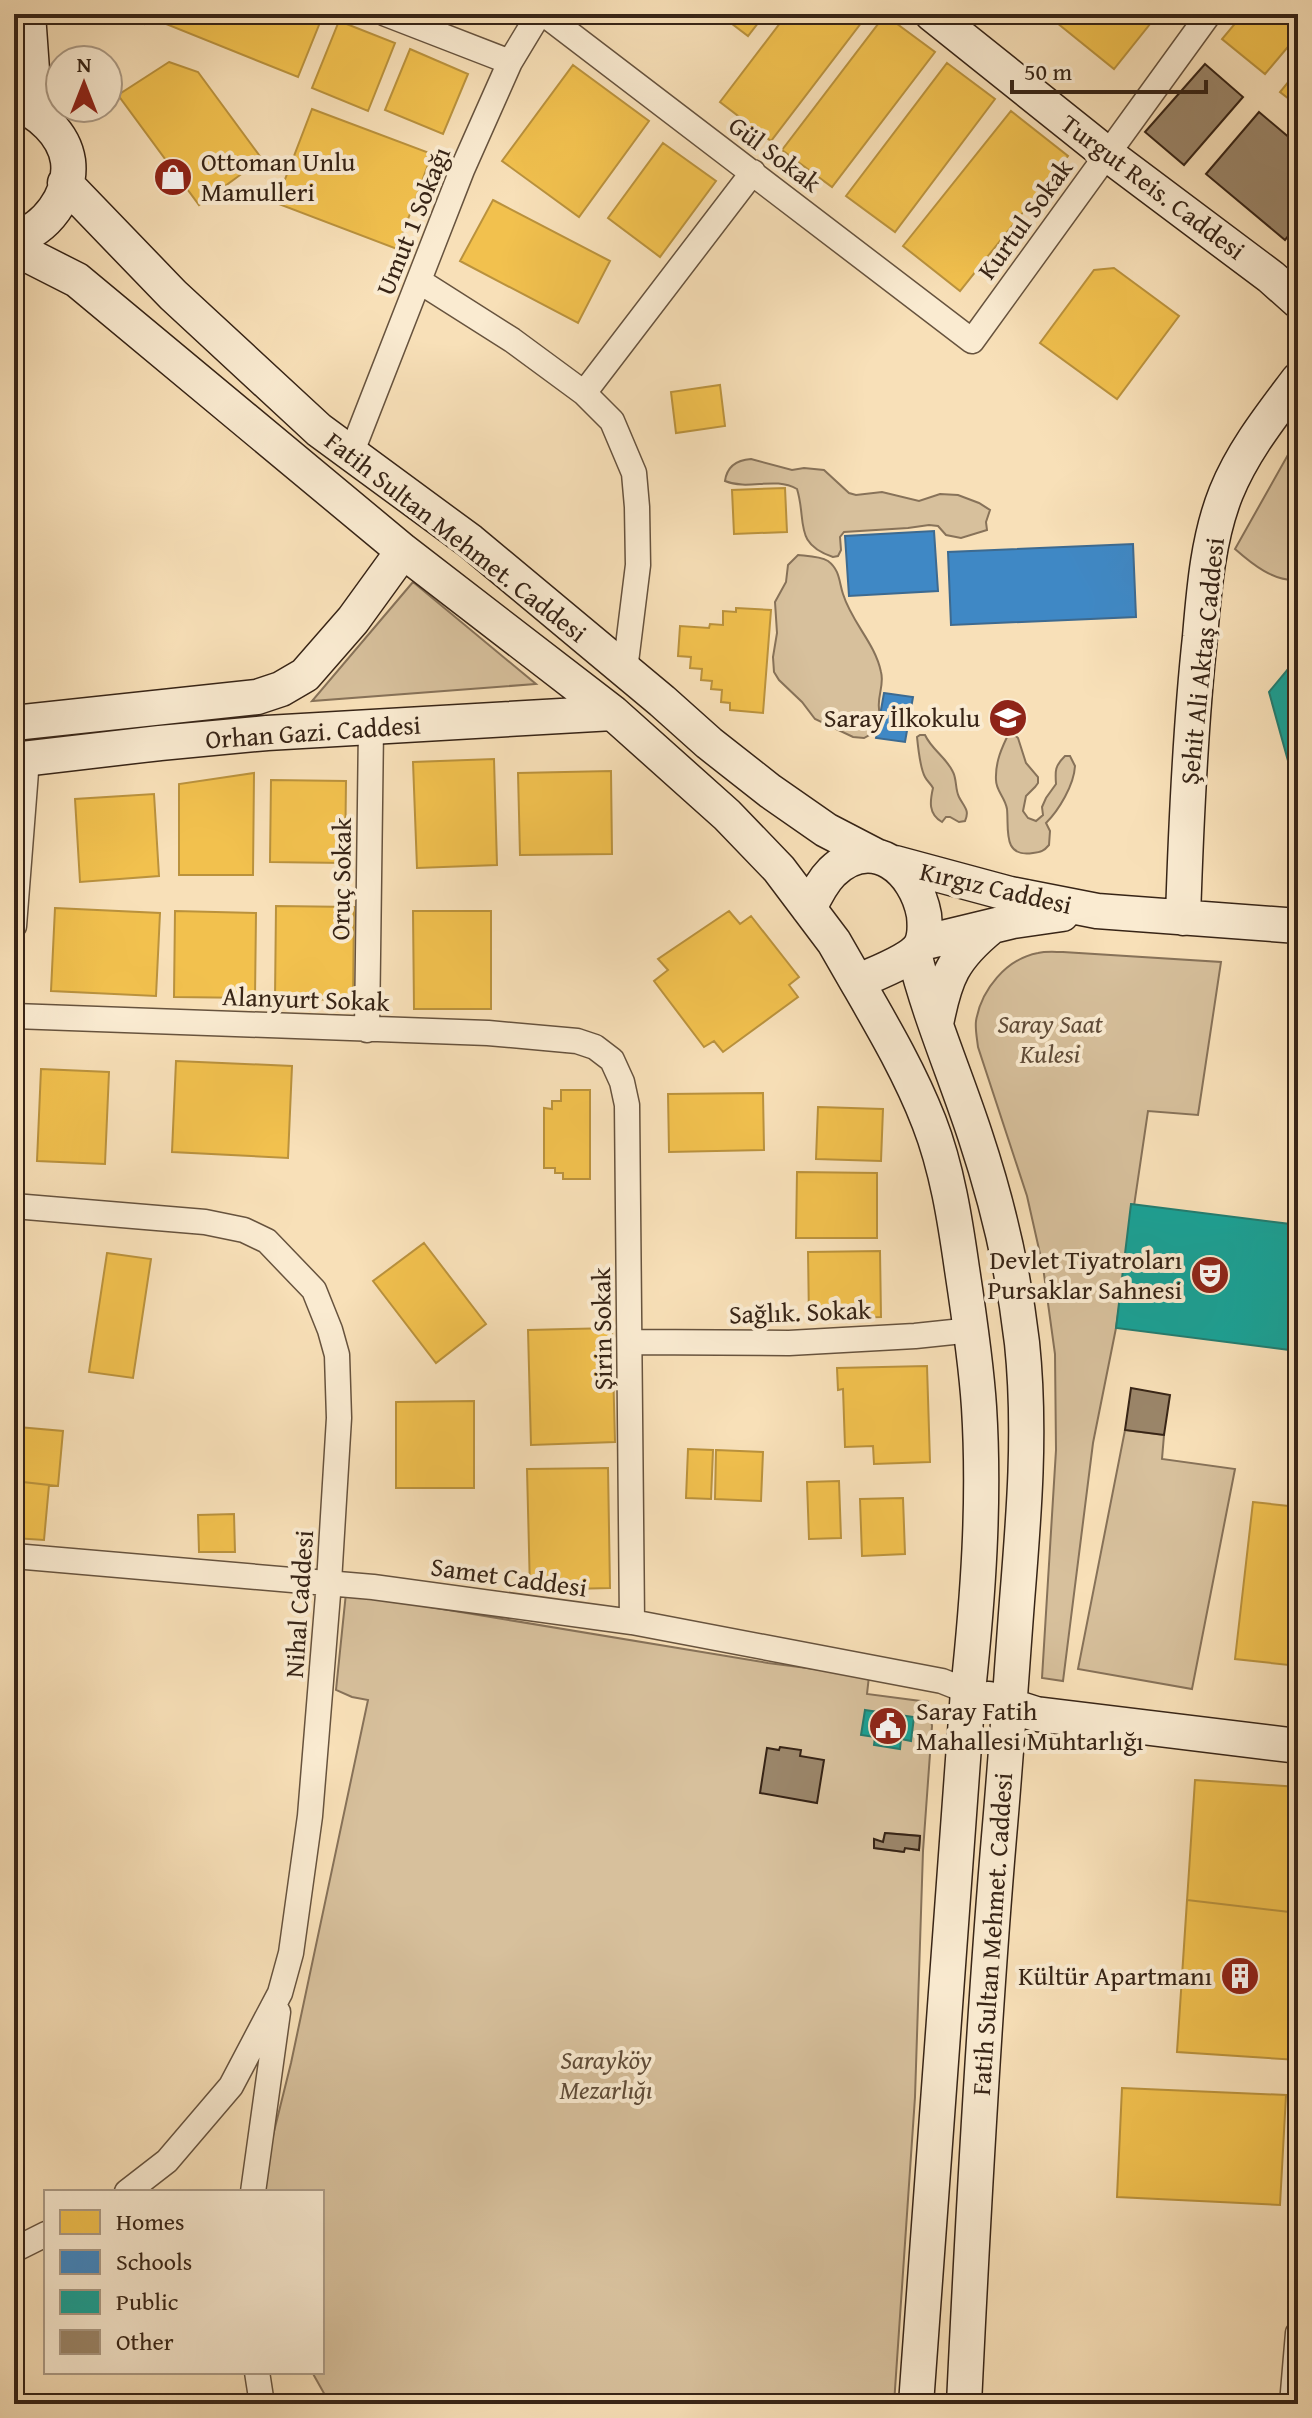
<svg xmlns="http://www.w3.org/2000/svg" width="1312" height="2418" font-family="'Gentium Book Plus',serif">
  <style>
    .green { fill: #d7c09c; stroke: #877259; stroke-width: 2; fill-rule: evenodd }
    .homes { fill: #f2c14e; stroke: #ba923d; stroke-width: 2 }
    .schools { fill: #3f88c5; stroke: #3d6a90; stroke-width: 2 }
    .public { fill: #17a398; stroke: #217d71; stroke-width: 2 }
    .building { fill: #9b866a; stroke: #372416; stroke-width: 2 }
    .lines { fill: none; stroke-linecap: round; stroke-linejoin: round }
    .street-casing { stroke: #67533e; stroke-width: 27 }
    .secondary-casing { stroke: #372416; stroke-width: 37 }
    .street { stroke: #faebd1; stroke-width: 24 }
    .secondary { stroke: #faebd1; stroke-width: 34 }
    .labels { text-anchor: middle; stroke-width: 8; stroke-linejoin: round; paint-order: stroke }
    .street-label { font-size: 26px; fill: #372416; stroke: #faebd1 }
    .poi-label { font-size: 26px; fill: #372416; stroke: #faebd1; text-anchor: end }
    .park-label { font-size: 26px; font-style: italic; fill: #5f4b38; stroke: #faebd1 }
  </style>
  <rect width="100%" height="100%" fill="#f8e0b8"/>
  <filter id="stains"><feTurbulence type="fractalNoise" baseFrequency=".0025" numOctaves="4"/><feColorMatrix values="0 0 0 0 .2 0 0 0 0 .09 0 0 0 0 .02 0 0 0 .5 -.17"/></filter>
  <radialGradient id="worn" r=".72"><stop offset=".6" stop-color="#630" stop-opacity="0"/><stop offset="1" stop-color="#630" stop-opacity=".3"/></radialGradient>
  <!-- green -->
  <path class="green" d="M1298 437V580C1274 582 1252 564 1235 549Z
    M751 459 792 470 804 468 824 470 849 493 856 495 882 492 919 501 940 494 958 495 979 503 990 510 986 522 987 530 961 538 946 535 938 526 929 525 908 528 844 532 840 537 841 550 838 556 833 557C793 544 807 521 797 489 774 476 749 491 725 481 727 466 737 460 751 459Z
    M798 555C807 556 820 556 828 561 840 570 839 582 843 594 852 623 875 643 881 672 885 687 875 699 880 714L873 733 864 738 853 737 815 719 802 702 779 680 774 672 773 657 777 633 775 602 786 582 788 565Z
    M413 582 536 684 312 701Z
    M1010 731 1018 738 1026 763 1038 777V783L1035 787 1026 796 1023 811 1028 818 1036 821 1043 815 1042 807 1046 798 1056 784C1055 770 1055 766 1065 756H1070L1075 766C1074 785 1059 810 1046 823L1050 831 1049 845C1044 851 1041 852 1033 853 1002 858 1009 829 1007 809 1005 797 996 791 996 780 995 762 1002 747 1010 731Z
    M920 735H925C932 750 946 757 953 772 957 780 955 789 959 797 964 807 970 810 965 821L959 822 950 817H946L942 822C928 814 930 801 933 788 931 784 927 781 925 777 920 768 918 747 917 737Z
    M1063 952 1221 962 1198 1115 1148 1111 1116 1328 1093 1443 1063 1681 1042 1678 1056 1450 1055 1354 1043 1267 1027 1196 978 1047C977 1038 975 1029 976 1021 981 990 1006 959 1038 953 1046 951 1055 952 1063 952Z
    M1125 1430 1164 1435 1162 1459 1235 1469 1192 1689 1078 1669Z
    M346 1593 768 1663 869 1676 867 1694 928 1702 932 1726 923 1851 915 2097 894 2404H330L312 2372H322V2192H259L291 2063 368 1700 352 1697 336 1690ZM885 1833 920 1836 919 1850 905 1848 903 1852 874 1848V1840L883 1842Z"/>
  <!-- homes -->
  <path class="homes" d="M121 14H149L144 24Z
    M170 14H321L323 15 298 77 166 24Z
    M719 14H765L748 36Z
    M787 14H868L771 141 720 102Z
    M1046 14H1158L1114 69Z
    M1243 14H1298V35L1265 74 1222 39Z
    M885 15 935 52 832 187 782 150Z
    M339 21 395 43 368 111 312 88Z
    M410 49 468 74 443 134 385 110Z
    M169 62 198 72 262 159 199 205 118 95Z
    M947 63 995 99 895 232 846 196Z
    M573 65 649 121 579 217 502 161Z
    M1298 70V106L1280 92Z
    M312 109 432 154 397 249 276 203Z
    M1011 111 1068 156 960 291 903 246Z
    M663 143 716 181 660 257 608 218Z
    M493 200 610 261 578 323 460 261Z
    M1114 268 1179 316 1117 399 1040 343 1094 270Z
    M720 385 725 426 676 433 671 392Z
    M785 488 787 532 734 534 732 490Z
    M736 608 771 610 763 713 730 710V703L721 702 722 690 711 689 712 681 701 680 702 669 690 668 691 657 678 656 680 626 709 628 710 624 723 625V611L736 612Z
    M494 759 497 865 417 868 413 762Z
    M611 771 612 854 520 855 518 773Z
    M254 773 253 875H179V784Z
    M271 780 346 781 345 863 270 862Z
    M154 794 159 876 80 882 75 799Z
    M276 906 354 907 353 1000 275 999Z
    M55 908 160 913 156 996 51 991Z
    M175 911 256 913 255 998 174 997Z
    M413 911H491V1009H414Z
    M729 911 740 924 751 916 799 977 789 985 798 997 723 1052 714 1041 704 1047 654 981 668 970 658 959Z
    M176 1061 292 1066 288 1158 172 1152Z
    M41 1069 109 1072 105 1164 37 1161Z
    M561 1090H590V1179H563V1173H555V1168H544V1108L552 1109V1101H561Z
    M763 1093 764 1150 669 1152 668 1094Z
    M818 1107 883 1109 881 1161 816 1159Z
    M797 1172 877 1173V1238H796Z
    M424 1243 486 1324 436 1363 373 1281Z
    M880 1251 881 1317 809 1319 808 1252Z
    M107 1253 151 1259 133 1378 89 1372Z
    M612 1328 615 1442 531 1445 528 1330Z
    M927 1366 930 1462 874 1464 873 1446 845 1447 843 1389 838 1390 837 1368Z
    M474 1401V1488H396V1402Z
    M18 1427 63 1431 58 1486 14 1481Z
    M688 1449 713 1450 711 1499 686 1498Z
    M716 1450 763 1452 761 1501 715 1499Z
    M608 1468 610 1588 530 1590 527 1469Z
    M14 1481 49 1485 44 1540 14 1538Z
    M839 1481 841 1538 809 1539 807 1482Z
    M903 1498 905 1554 862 1556 860 1499Z
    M1253 1502 1298 1507V1666L1235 1659Z
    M234 1514 235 1552H199L198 1515Z
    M1195 1780 1298 1787V2060L1177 2052Z
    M1187 1900 1298 1913V2060L1177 2052Z
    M1122 2088 1286 2095 1280 2205 1117 2197Z"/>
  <!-- schools -->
  <path class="schools" d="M934 531 938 591 849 596 845 536Z
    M1133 544 1136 617 951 625 948 552Z
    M884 693 913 697 905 742 876 738Z"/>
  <!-- public -->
  <path class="public" d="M1298 657V797L1269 692Z
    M1131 1204 1298 1225V1351L1116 1328Z
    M865 1710 914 1717 911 1741 901 1739 900 1749 874 1745 875 1737 861 1735Z"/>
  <!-- building -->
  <path class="building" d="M1205 64 1243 97 1184 165 1145 132Z
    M1259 112 1298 145V224L1285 240 1206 174Z
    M1131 1388 1170 1395 1164 1435 1125 1430Z
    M780 1747 801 1750 800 1756 824 1760 817 1803 760 1793 767 1748 779 1750Z
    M885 1833 920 1836 919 1850 905 1848 904 1852 874 1848V1839L883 1842Z"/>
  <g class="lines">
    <defs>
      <path id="street" d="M386 14 510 62
        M544 14 972 341 1209 14
        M419 281 512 340 584 393 612 421 634 473 637 507 638 565 625 670
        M584 393 753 172
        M351 454 462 170 510 62 539 14
        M14 926 27 759
        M14 1016 488 1033 577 1041 595 1047 612 1060 622 1082 627 1105 632 1622
        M367 1030 371 728
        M14 1206 205 1222 244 1230 267 1241 314 1290 330 1330 337 1355 339 1418 329 1582 310 1816 291 1953 280 1993 231 2086 167 2161 127 2192
        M630 1342 789 1343 915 1336 972 1330
        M14 1556 373 1587 632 1622 942 1681 980 1696
        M253 2192 278 2012
        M14 2250 46 2234
        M257 2372 262 2404
        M1292 2404 1298 2333"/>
      <path id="secondary" d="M28 14 35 112
        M932 14 1107 154 1271 277 1298 301
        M14 104C39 111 64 134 68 161 72 195 46 230 14 238
        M65 183 173 295 319 430 470 541 662 701 709 743 770 791 826 830 876 856
        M14 248 77 280 403 551 613 713 727 815 779 869 834 942 857 982C873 974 912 961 921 945 925 937 925 925 924 915 916 870 873 833 832 872 822 882 815 896 809 909
        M14 723 257 697 281 689 305 675 353 620 403 551
        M14 760 160 743 267 733 613 713
        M895 863 1010 894 1097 911 1298 926
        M1183 918C1186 824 1190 730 1200 637 1204 590 1208 538 1226 493 1243 451 1271 416 1298 380
        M922 943 1013 921 1062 914
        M914 953C929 1015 955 1074 975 1135 997 1201 1014 1274 1022 1343 1031 1429 1024 1515 1017 1601 1011 1680 1006 1758 999 1837 983 2026 973 2215 964 2404
        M857 982C883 1027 910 1073 929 1122 947 1168 955 1220 962 1269 969 1315 976 1361 979 1407 985 1502 978 1597 968 1691L916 2404
        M936 1024C945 977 953 958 991 927
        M989 1699 1036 1714 1298 1746"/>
    </defs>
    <!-- street casing -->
    <use href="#street" class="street-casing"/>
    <!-- secondary casing -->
    <use href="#secondary" class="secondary-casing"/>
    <!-- street -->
    <use href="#street" class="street"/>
    <!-- secondary -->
    <use href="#secondary" class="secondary"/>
  </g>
  <!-- icons -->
  <defs>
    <symbol id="shop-disc" viewBox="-11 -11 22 22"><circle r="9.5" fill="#8f2418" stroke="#faebd1"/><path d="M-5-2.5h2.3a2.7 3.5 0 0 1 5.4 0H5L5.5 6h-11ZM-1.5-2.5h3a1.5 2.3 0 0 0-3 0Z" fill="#fff"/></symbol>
    <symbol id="school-disc" viewBox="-11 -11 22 22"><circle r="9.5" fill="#8f2418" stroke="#faebd1"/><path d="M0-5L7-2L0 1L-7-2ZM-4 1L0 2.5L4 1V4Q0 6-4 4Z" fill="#fff"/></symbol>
    <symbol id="theatre-disc" viewBox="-11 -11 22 22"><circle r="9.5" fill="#8f2418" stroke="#faebd1"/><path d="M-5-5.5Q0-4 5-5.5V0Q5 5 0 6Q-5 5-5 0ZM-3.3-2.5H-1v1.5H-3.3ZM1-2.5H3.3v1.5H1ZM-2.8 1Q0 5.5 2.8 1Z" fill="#fff"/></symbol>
    <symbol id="civic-disc" viewBox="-11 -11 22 22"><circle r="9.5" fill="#8f2418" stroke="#faebd1"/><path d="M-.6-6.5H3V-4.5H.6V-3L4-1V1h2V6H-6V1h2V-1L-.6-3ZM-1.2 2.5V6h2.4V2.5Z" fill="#fff"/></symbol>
    <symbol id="building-disc" viewBox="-11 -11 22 22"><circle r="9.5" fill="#8f2418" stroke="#faebd1"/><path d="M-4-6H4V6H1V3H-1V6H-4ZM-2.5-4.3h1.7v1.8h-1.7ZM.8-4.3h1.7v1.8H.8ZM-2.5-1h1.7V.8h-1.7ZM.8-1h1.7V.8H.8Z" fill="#fff"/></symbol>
  </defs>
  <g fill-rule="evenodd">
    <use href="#shop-disc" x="151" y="155" width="44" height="44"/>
    <use href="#school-disc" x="986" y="696" width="44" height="44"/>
    <use href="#theatre-disc" x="1188" y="1253" width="44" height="44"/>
    <use href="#civic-disc" x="866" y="1704" width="44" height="44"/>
    <use href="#building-disc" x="1218" y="1954" width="44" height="44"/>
  </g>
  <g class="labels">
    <!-- street labels -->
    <g class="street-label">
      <text transform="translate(775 154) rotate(37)" y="9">Gül Sokak</text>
      <text transform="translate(1153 187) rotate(37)" y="9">Turgut Reis. Caddesi</text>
      <text transform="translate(1025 219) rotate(-54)" y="9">Kurtul Sokak</text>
      <text transform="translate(413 221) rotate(-68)" y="9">Umut 1 Sokağı</text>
      <text transform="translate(456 537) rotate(38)" y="9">Fatih Sultan Mehmet. Caddesi</text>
      <text transform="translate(1202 661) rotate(-84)" y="9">Şehit Ali Aktaş Caddesi</text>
      <text transform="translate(313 732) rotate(-4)" y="9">Orhan Gazi. Caddesi</text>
      <text transform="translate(341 879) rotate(-89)" y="9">Oruç Sokak</text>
      <text transform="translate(996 888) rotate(13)" y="9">Kırgız Caddesi</text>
      <text transform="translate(306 999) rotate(2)" y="9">Alanyurt Sokak</text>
      <text transform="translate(800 1312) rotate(-2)" y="9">Sağlık. Sokak</text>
      <text transform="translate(602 1329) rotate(-91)" y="9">Şirin Sokak</text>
      <text transform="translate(509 1577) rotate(8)" y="9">Samet Caddesi</text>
      <text transform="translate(299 1604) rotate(-86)" y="9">Nihal Caddesi</text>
      <text transform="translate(992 1934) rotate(-86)" y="9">Fatih Sultan Mehmet. Caddesi</text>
    </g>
    <!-- poi labels -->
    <g class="poi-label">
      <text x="201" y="171" text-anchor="start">Ottoman Unlu<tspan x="201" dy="30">Mamulleri</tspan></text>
      <text x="980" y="727">Saray İlkokulu</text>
      <text x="1182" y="1269">Devlet Tiyatroları<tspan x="1182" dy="30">Pursaklar Sahnesi</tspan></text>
      <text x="916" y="1720" text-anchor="start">Saray Fatih<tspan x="916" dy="30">Mahallesi Muhtarlığı</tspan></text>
      <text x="1212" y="1985">Kültür Apartmanı</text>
    </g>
    <!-- park labels -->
    <g class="park-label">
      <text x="1050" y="1033">Saray Saat<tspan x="1050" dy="30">Kulesi</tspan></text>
      <text x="606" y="2069">Sarayköy<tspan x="606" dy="30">Mezarlığı</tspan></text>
    </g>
  </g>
  <!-- margin -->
  <rect width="1312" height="2418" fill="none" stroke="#f8e0b8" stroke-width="48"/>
  <rect x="16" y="16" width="1280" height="2386" fill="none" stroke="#372416" stroke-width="4"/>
  <rect x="24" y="24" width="1264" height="2370" fill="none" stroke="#372416" stroke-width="2"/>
  <!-- legend -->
  <rect x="44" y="2190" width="280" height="184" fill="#faebd1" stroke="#ac9b86" stroke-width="2"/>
  <rect x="60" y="2210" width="40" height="24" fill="#f2c14e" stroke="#ac9b86" stroke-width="2"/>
  <text x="116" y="2230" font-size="24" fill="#372416">Homes</text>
  <rect x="60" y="2250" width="40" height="24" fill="#3f88c5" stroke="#ac9b86" stroke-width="2"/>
  <text x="116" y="2270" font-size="24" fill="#372416">Schools</text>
  <rect x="60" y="2290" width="40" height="24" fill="#17a398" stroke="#ac9b86" stroke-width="2"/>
  <text x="116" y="2310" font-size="24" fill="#372416">Public</text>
  <rect x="60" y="2330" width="40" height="24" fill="#9b866a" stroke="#ac9b86" stroke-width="2"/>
  <text x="116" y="2350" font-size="24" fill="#372416">Other</text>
  <!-- north arrow -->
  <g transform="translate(84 84)"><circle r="38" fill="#faebd1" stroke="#ac9b86" stroke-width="2"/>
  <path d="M0-6L14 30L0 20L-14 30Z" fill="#8f2418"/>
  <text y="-12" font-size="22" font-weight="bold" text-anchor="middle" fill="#372416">N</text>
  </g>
  <!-- scale -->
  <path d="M1012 80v12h194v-12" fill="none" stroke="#372416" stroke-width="4"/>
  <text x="1024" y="80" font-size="24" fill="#372416" stroke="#faebd1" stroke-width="6" paint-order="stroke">50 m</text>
  <rect width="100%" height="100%" filter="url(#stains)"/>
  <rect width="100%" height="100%" fill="url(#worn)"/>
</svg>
